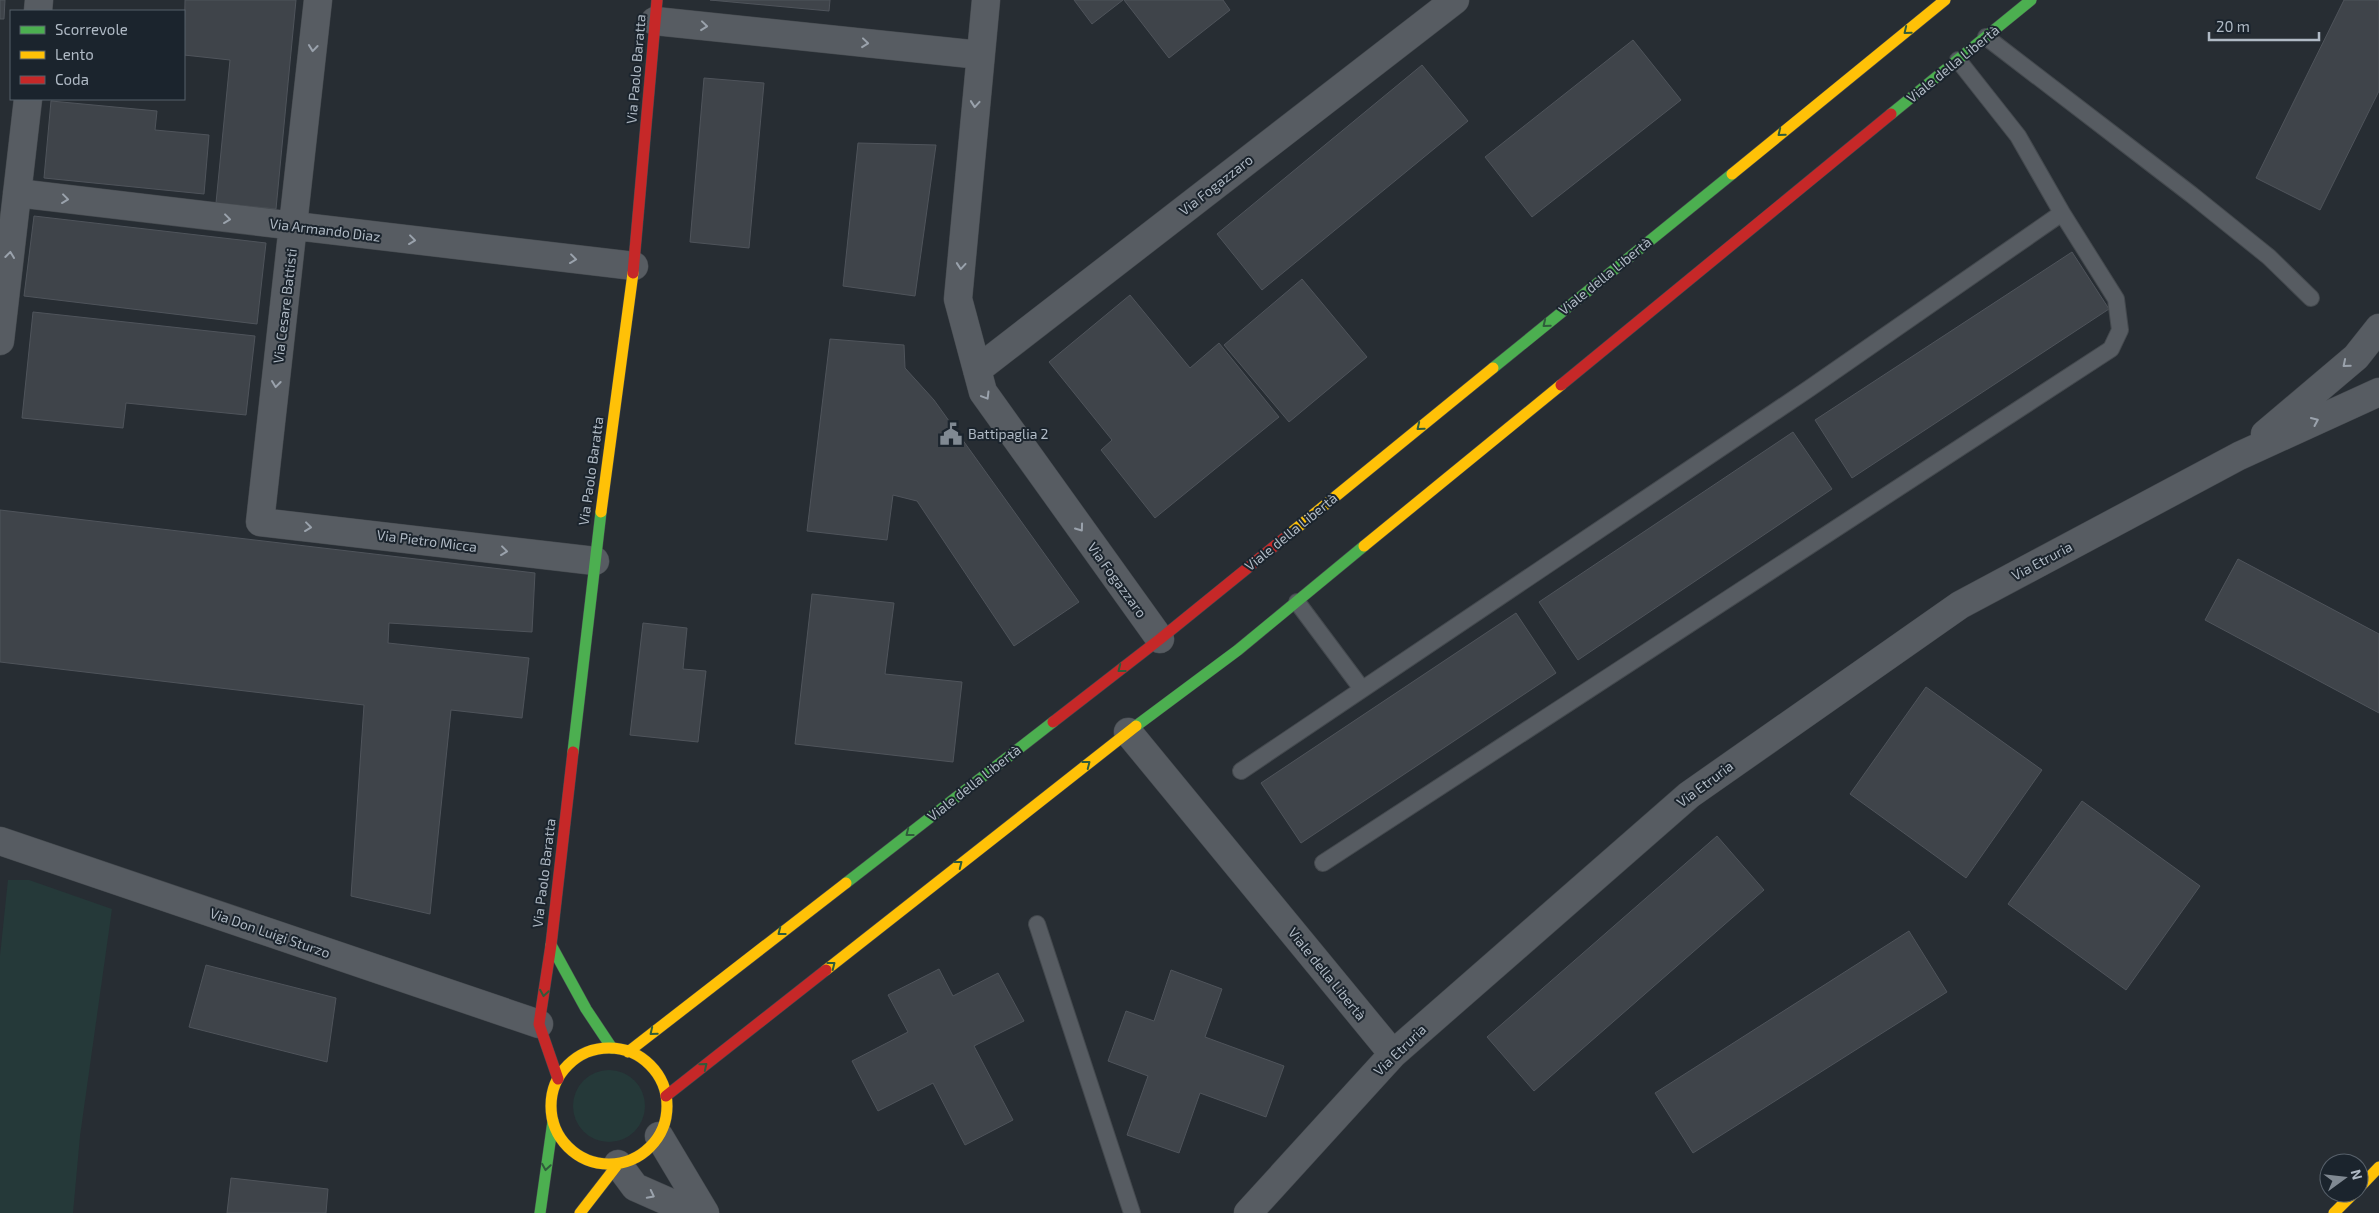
<svg xmlns="http://www.w3.org/2000/svg" width="2379" height="1213" font-family="'Exo 2',sans-serif">
  <style>
    .green { fill: #253939 }
    .building { fill: #3f444a; stroke: #4f545b }
    .lines { fill: none; stroke-linecap: round; stroke-linejoin: round }
    .lane-casing { stroke: #44494e; stroke-width: 18 }
    .street-casing { stroke: #44494e; stroke-width: 29 }
    .fast-casing { stroke: #44494e; stroke-width: 12 }
    .slow-casing { stroke: #44494e; stroke-width: 12 }
    .jam-casing { stroke: #44494e; stroke-width: 12 }
    .lane { stroke: #575c62; stroke-width: 16 }
    .street { stroke: #575c62; stroke-width: 28 }
    .fast { stroke: #4caf50; stroke-width: 11 }
    .slow { stroke: #ffc107; stroke-width: 11 }
    .jam { stroke: #c62828; stroke-width: 11 }
    .oneway { stroke: #9aa2ac }
    .oneway2 { stroke: #2f5c3b }
    .labels { text-anchor: middle; stroke-width: 4; stroke-linejoin: round; paint-order: stroke }
    .street-label { font-size: 14px; fill: #b0bac5; stroke: #1b242d }
    .poi-label { font-size: 14px; fill: #b0bac5; stroke: #1b242d; text-anchor: start }
  </style>
  <rect width="100%" height="100%" fill="#272d33"/>
  <!-- green -->
  <path class="green" d="M8 880H29L112 909 80 1136 73 1213H0V956Z
    M573 1106a36 36 0 1 1 72 0a36 36 0 1 1-72 0Z"/>
  <!-- building -->
  <path class="building" d="M0 0H5L4 19H0Z
    M185 0H296L276 209 216 203 230 60 184 55Z
    M710 0H830L829 11Z
    M1074 0H1123L1092 24Z
    M1124 0H1223L1230 10 1169 58Z
    M2344 0H2379V91L2320 210 2256 178Z
    M1633 40 1681 100 1532 217 1485 157Z
    M1422 65 1468 121 1262 290 1217 234Z
    M704 78 764 83 749 248 690 242Z
    M51 101 157 111 155 130 209 135 204 194 44 178Z
    M858 143 936 145 915 296 843 286Z
    M34 216 266 243 257 324 24 296Z
    M2072 252 2109 309 1852 478 1815 420Z
    M1302 279 1367 357 1289 422 1224 345Z
    M1130 295 1190 368 1219 343 1279 417 1155 518 1101 450 1112 440 1049 362Z
    M33 312 255 336 246 415 126 403 123 428 22 418Z
    M830 339 904 345 905 368 934 400 1079 602 1014 646 917 501 893 495 887 540 807 531Z
    M1793 432 1832 489 1578 660 1539 602Z
    M0 510 535 573 532 632 389 623 388 643 529 658 522 718 451 710 430 914 351 896 364 705 0 662Z
    M2238 559 2379 634V713L2205 620Z
    M812 594 894 603 885 674 962 682 953 762 795 744Z
    M1516 613 1556 673 1301 843 1261 783Z
    M643 623 687 628 683 669 706 671 698 742 630 735Z
    M1926 687 2042 770 1966 878 1850 794Z
    M2082 801 2200 886 2126 990 2008 904Z
    M1717 836 1764 890 1534 1091 1487 1037Z
    M1909 931 1947 992 1693 1153 1655 1093Z
    M206 965 336 998 327 1062 189 1027Z
    M939 969 953 996 998 973 1024 1021 974 1046 1013 1120 965 1145 933 1083 878 1111 852 1061 908 1032 888 995Z
    M1171 970 1222 989 1205 1037 1284 1066 1266 1117 1200 1093 1179 1153 1127 1135 1148 1076 1108 1061 1126 1011 1154 1021Z
    M231 1178 328 1189 326 1213H227Z"/>
  <g class="lines">
    <defs>
      <path id="lane" d="M1986 37 2192 195 2269 257 2311 298
        M1958 60 2018 136 2062 213
        M1297 602 1362 689
        M1241 771 1810 388 2062 213 2116 299 2120 330 2111 349 1323 863
        M1037 924 1132 1213"/>
      <path id="street" d="M318 0 260 522 595 561
        M986 0 958 299 983 392 1160 639
        M38 11 39 0
        M655 21 980 55
        M17 193 634 266
        M0 341 28 99
        M977 370 1455 0
        M2265 434 2356 357 2379 328
        M1128 732 1393 1054
        M0 841 539 1024
        M659 1136 705 1213
        M618 1164 635 1187 694 1213
        M1248 1213 1393 1054 1689 795 1960 605 2239 456 2379 392"/>
      <path id="fast" d="M1891 114 2031 0
        M1493 368 1732 174
        M1136 726 1238 650 1364 546
        M573 752 601 512
        M846 883 1053 722
        M551 945 586 1009 612 1048
        M540 1213 553 1121"/>
      <path id="slow" d="M1732 174 1945 0
        M601 512 633 273
        M1287 536 1493 368
        M1364 546 1561 385
        M826 970 1136 726
        M551 1106a58 58 0 1 1 116 0a58 58 0 1 1-116 0Z
        M628 1052 846 883
        M2359 1188 2379 1167
        M580 1213 618 1164
        M2334 1213 2354 1193"/>
      <path id="jam" d="M633 273 657 0
        M1561 385 1891 114
        M1053 722 1160 639 1287 536
        M558 1079 539 1024 551 945 573 752
        M666 1096 826 970"/>
    </defs>
    <!-- lane casing -->
    <use href="#lane" class="lane-casing"/>
    <!-- street casing -->
    <use href="#street" class="street-casing"/>
    <!-- fast casing -->
    <use href="#fast" class="fast-casing"/>
    <!-- slow casing -->
    <use href="#slow" class="slow-casing"/>
    <!-- jam casing -->
    <use href="#jam" class="jam-casing"/>
    <!-- lane -->
    <use href="#lane" class="lane"/>
    <!-- street -->
    <use href="#street" class="street"/>
    <!-- fast -->
    <use href="#fast" class="fast"/>
    <!-- slow -->
    <use href="#slow" class="slow"/>
    <!-- jam -->
    <use href="#jam" class="jam"/>
  </g>
  <!-- one-way arrows -->
  <defs><path id="oneway-chevron" d="M-2-3.5L2.5 0L-2 3.5" fill="none" stroke-width="1.6" stroke-linecap="round" stroke-linejoin="round" transform="scale(1.25)"/></defs>
  <g class="oneway">
    <use href="#oneway-chevron" transform="translate(704 26) rotate(6)"/>
    <use href="#oneway-chevron" transform="translate(865 43) rotate(6)"/>
    <use href="#oneway-chevron" transform="translate(313 48) rotate(96)"/>
    <use href="#oneway-chevron" transform="translate(975 104) rotate(95)"/>
    <use href="#oneway-chevron" transform="translate(65 199) rotate(7)"/>
    <use href="#oneway-chevron" transform="translate(227 219) rotate(7)"/>
    <use href="#oneway-chevron" transform="translate(412 240) rotate(7)"/>
    <use href="#oneway-chevron" transform="translate(10 255) rotate(-83)"/>
    <use href="#oneway-chevron" transform="translate(573 259) rotate(7)"/>
    <use href="#oneway-chevron" transform="translate(961 266) rotate(95)"/>
    <use href="#oneway-chevron" transform="translate(2346 364) rotate(140)"/>
    <use href="#oneway-chevron" transform="translate(276 384) rotate(97)"/>
    <use href="#oneway-chevron" transform="translate(986 396) rotate(59)"/>
    <use href="#oneway-chevron" transform="translate(2315 421) rotate(-24)"/>
    <use href="#oneway-chevron" transform="translate(308 527) rotate(7)"/>
    <use href="#oneway-chevron" transform="translate(1080 528) rotate(54)"/>
    <use href="#oneway-chevron" transform="translate(504 551) rotate(7)"/>
    <use href="#oneway-chevron" transform="translate(651 1195) rotate(27)"/>
  </g>
  <g class="oneway2">
    <use href="#oneway-chevron" transform="translate(1907 31) rotate(141)"/>
    <use href="#oneway-chevron" transform="translate(1781 133) rotate(141)"/>
    <use href="#oneway-chevron" transform="translate(1546 324) rotate(141)"/>
    <use href="#oneway-chevron" transform="translate(1420 427) rotate(141)"/>
    <use href="#oneway-chevron" transform="translate(1121 669) rotate(142)"/>
    <use href="#oneway-chevron" transform="translate(1087 764) rotate(-38)"/>
    <use href="#oneway-chevron" transform="translate(909 833) rotate(142)"/>
    <use href="#oneway-chevron" transform="translate(959 864) rotate(-38)"/>
    <use href="#oneway-chevron" transform="translate(781 932) rotate(142)"/>
    <use href="#oneway-chevron" transform="translate(832 965) rotate(-38)"/>
    <use href="#oneway-chevron" transform="translate(544 993) rotate(99)"/>
    <use href="#oneway-chevron" transform="translate(653 1032) rotate(141)"/>
    <use href="#oneway-chevron" transform="translate(704 1066) rotate(-39)"/>
    <use href="#oneway-chevron" transform="translate(546 1167) rotate(99)"/>
  </g>
  <!-- icons -->
  <defs>
    <symbol id="civic-bare" viewBox="-9 -9 18 18"><path d="M-.6-6.5H3V-4.5H.6V-3L4-1V1h2V6H-6V1h2V-1L-.6-3ZM-1.2 2.5V6h2.4V2.5Z" fill="#808992" stroke="#1b242d" stroke-width="2.5" paint-order="stroke"/></symbol>
  </defs>
  <g fill-rule="evenodd">
    <use href="#civic-bare" x="935" y="418" width="32" height="32"/>
  </g>
  <g class="labels">
    <!-- street labels -->
    <g class="street-label">
      <text transform="translate(1953 64) rotate(-39)" y="5">Viale della Libertà</text>
      <text transform="translate(636 69) rotate(-85)" y="5">Via Paolo Baratta</text>
      <text transform="translate(1216 185) rotate(-38)" y="5">Via Fogazzaro</text>
      <text transform="translate(325 230) rotate(7)" y="5">Via Armando Diaz</text>
      <text transform="translate(1605 276) rotate(-39)" y="5">Viale della Libertà</text>
      <text transform="translate(285 306) rotate(-83)" y="5">Via Cesare Battisti</text>
      <text transform="translate(591 471) rotate(-82)" y="5">Via Paolo Baratta</text>
      <text transform="translate(1291 532) rotate(-39)" y="5">Viale della Libertà</text>
      <text transform="translate(427 541) rotate(7)" y="5">Via Pietro Micca</text>
      <text transform="translate(2042 561) rotate(-28)" y="5">Via Etruria</text>
      <text transform="translate(1117 580) rotate(54)" y="5">Via Fogazzaro</text>
      <text transform="translate(974 783) rotate(-38)" y="5">Viale della Libertà</text>
      <text transform="translate(1705 784) rotate(-37)" y="5">Via Etruria</text>
      <text transform="translate(544 873) rotate(-83)" y="5">Via Paolo Baratta</text>
      <text transform="translate(270 933) rotate(19)" y="5">Via Don Luigi Sturzo</text>
      <text transform="translate(1327 974) rotate(51)" y="5">Viale della Libertà</text>
      <text transform="translate(1400 1050) rotate(-44)" y="5">Via Etruria</text>
    </g>
    <!-- poi labels -->
    <g class="poi-label">
      <text x="968" y="439">Battipaglia 2</text>
    </g>
  </g>
  <!-- legend -->
  <rect x="10" y="10" width="175" height="90" fill="#1b242d" stroke="#57606a"/>
  <rect x="20" y="26" width="25" height="8" fill="#4caf50" stroke="#57606a"/>
  <text x="55" y="35" font-size="15" fill="#b0bac5">Scorrevole</text>
  <rect x="20" y="51" width="25" height="8" fill="#ffc107" stroke="#57606a"/>
  <text x="55" y="60" font-size="15" fill="#b0bac5">Lento</text>
  <rect x="20" y="76" width="25" height="8" fill="#c62828" stroke="#57606a"/>
  <text x="55" y="85" font-size="15" fill="#b0bac5">Coda</text>
  <!-- north arrow -->
  <g transform="translate(2344 1178) rotate(75)"><circle r="24" fill="#1b242d" stroke="#57606a"/>
  <path d="M0-4L9 19L0 12L-9 19Z" fill="#808992"/>
  <text y="-8" font-size="14" font-weight="bold" text-anchor="middle" fill="#b0bac5">N</text>
  </g>
  <!-- scale -->
  <path d="M2209 32v8h110v-8" fill="none" stroke="#b0bac5" stroke-width="2.5"/>
  <text x="2216" y="32" font-size="15" fill="#b0bac5" stroke="#1b242d" stroke-width="4" paint-order="stroke">20 m</text>
</svg>
